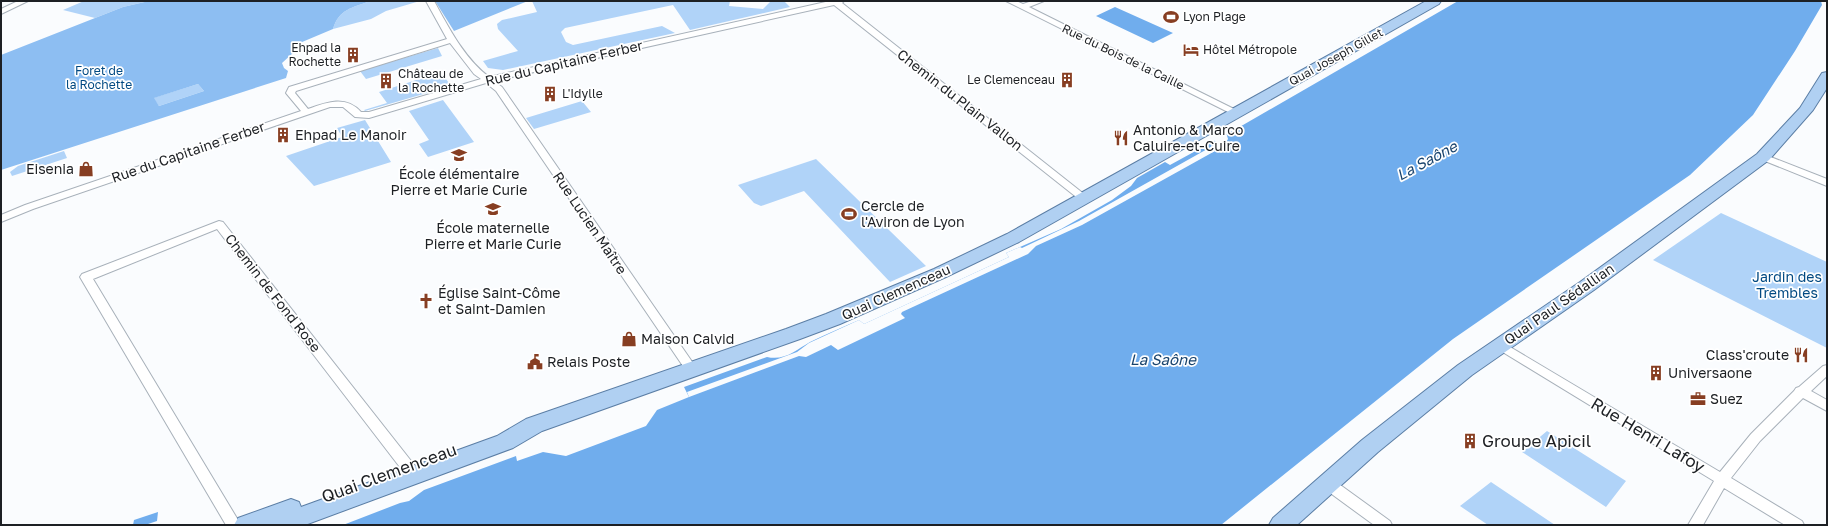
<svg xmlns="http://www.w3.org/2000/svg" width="1828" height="526" font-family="'Golos Text',sans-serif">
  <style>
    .green { fill: #b0d3f8 }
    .forest { fill: #8dbef2; fill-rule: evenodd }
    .water { fill: #70aded }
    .pier { fill: #fafcfe }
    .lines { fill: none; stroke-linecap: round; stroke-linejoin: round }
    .minor-casing { stroke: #a8b1ba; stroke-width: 2 }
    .primary-casing { stroke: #5b7ea5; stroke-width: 2 }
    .minor { fill: #fff; fill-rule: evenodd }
    .primary { fill: #b0d0f2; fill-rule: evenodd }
    .labels { text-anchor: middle; stroke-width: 3.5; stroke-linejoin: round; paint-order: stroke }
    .far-poi-label { font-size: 12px; fill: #1d2024; stroke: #fff; text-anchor: start }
    .far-street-label { font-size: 12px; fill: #1d2024; stroke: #fff }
    .far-park-label { font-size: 12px; fill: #014982; stroke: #fff }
    .street-label { font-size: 14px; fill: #1d2024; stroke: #fff }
    .poi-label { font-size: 14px; fill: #1d2024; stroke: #fff; text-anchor: start }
    .park-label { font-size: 14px; fill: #014982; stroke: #fff }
    .water-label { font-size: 15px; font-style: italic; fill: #18436d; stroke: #fff }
    .near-street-label { font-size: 17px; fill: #1d2024; stroke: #fff }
    .near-poi-label { font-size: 17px; fill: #1d2024; stroke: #fff; text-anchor: start }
  </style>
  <rect width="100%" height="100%" fill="#fafcfe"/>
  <!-- green -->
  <path class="green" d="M84 1H149L123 7 95 18 63 10Z
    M370 1H420L386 11 371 19 333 29C339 9 352 8 370 1Z
    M532 1H730L729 6 763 9 771 1H784L790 7 690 30 673 5 565 28 561 32 566 42 573 45 662 26 675 33 503 70 488 68 483 61 518 51 498 29 497 24 502 20 537 12Z
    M438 48 442 56 366 79 360 71Z
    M441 72 451 86 365 111 364 110 387 103 379 92Z
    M198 84 204 91 159 106 153 98Z
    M443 100 474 142 428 157 419 144 429 140 409 111Z
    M582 101 591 112 534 129 526 118Z
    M365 120 391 162 314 186 286 156 342 137 337 128Z
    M64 151 67 158 12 176 10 172 18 166Z
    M816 159 926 266 890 282 804 191 761 206 754 203 738 185Z
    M1721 213 1827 262V348L1653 260Z
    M1547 431 1626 481 1606 507 1522 452Z
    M1491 482 1555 525H1488L1460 506Z"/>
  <!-- forest -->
  <path class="forest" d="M149 1H370C352 8 339 9 333 29L295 45 293 53 282 63 284 68 288 71 286 78 1 170V55L123 7ZM198 84 204 91 159 106 154 98Z
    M435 1H528L454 31Z"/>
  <!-- water -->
  <path class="water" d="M1458 1H1821L1822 5 1795 51 1753 115 1690 175 1453 339 1221 525H343L400 503 409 501 424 490 516 456 517 461 543 452 566 456 646 426 657 410 689 397 684 387 767 357C785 361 796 350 810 342 826 334 843 327 859 320L864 324 1009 257 1006 253 1061 229 1112 200 1131 186 1137 178 1165 162 1170 165 1243 125Z
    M1115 7 1173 33 1153 43 1096 16Z
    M158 512 157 521 145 525H133L134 520Z"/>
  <!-- pier -->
  <path class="pier" d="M1226 132 1228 139 1224 146 1082 225 1036 246 1028 254 902 312 901 314 905 318 838 350 831 345 806 357 799 356 689 397 687 392 797 352 809 343 859 320 864 324 1009 257 1006 253 1020 247 1022 248 1079 221 1218 143 1212 139Z"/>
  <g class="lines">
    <defs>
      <path id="minor" d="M18 1H28L1 14V9Z
        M426 1H434C449 28 464 58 489 77L830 1H844L842 3 1089 198 1084 201 1080 200 834 5 494 81 502 87 695 366 697 369 695 372 691 373 687 372 496 91 486 83 369 118 355 117 343 107H330L33 209 1 222V215L25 205 301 111 286 93 289 87 447 39ZM450 43 474 74 481 79 369 112H361C346 95 327 102 308 109L295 93 296 91Z
        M1006 1H1016L1023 4 1032 1H1044L1029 7 1242 113 1237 116 1234 115Z
        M1763 154 1827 179V186L1760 159 1758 157 1760 155Z
        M219 221 223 222 419 471 421 475 419 479 414 481 409 479 217 229 93 279 241 525H226L80 277 82 274Z
        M1500 341 1720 472 1751 434 1794 391 1796 388 1799 387 1823 366 1827 365V376L1811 391 1827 400V411L1803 398 1760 441 1731 478 1802 521 1804 525H1785L1724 488 1703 525H1688L1714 481 1496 348 1494 345 1496 342Z
        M1327 477 1332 479 1390 521 1392 525H1374L1322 487 1320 483 1322 479Z"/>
      <path id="primary" d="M1426 1H1441L1439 4 1019 242 946 277 840 324 800 339 542 431 513 448 305 525H234L238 518 291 499 299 502 301 507 497 436 526 419 786 329 826 314 934 269 1007 234Z
        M1827 72V88L1813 110 1769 160 1594 290 1472 375 1378 452 1297 525H1269L1273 518 1362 440 1458 365 1580 282 1757 154 1800 108 1822 73Z"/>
    </defs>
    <!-- minor casing -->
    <use href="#minor" class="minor-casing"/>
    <!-- primary casing -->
    <use href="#primary" class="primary-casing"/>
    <!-- minor -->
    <use href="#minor" class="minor"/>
    <!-- primary -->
    <use href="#primary" class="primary"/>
  </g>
  <!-- icons -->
  <defs>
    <symbol id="stadium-bare" viewBox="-9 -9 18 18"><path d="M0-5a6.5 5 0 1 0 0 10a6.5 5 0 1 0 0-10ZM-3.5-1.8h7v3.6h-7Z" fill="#873e22" stroke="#fff" stroke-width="2.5" paint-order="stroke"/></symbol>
    <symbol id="hotel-bare" viewBox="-9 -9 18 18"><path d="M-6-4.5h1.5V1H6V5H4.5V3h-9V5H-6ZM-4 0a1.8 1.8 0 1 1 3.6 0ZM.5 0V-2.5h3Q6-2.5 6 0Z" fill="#873e22" stroke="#fff" stroke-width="2.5" paint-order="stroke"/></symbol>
    <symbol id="building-bare" viewBox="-9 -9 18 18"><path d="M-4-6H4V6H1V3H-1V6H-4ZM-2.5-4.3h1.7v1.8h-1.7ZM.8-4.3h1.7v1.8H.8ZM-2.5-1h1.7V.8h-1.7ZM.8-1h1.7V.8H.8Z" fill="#873e22" stroke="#fff" stroke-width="2.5" paint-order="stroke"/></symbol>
    <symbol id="restaurant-bare" viewBox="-9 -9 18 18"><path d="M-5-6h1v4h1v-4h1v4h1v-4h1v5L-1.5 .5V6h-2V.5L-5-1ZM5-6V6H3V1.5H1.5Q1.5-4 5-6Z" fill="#873e22" stroke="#fff" stroke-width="2.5" paint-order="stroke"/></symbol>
    <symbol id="school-bare" viewBox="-9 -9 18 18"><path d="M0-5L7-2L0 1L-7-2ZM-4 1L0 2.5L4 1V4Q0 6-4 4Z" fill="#873e22" stroke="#fff" stroke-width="2.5" paint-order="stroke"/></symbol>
    <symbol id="shop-bare" viewBox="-9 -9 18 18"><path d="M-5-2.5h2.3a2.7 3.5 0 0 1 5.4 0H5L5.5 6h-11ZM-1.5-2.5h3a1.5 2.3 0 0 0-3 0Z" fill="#873e22" stroke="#fff" stroke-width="2.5" paint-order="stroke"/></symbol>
    <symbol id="church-bare" viewBox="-9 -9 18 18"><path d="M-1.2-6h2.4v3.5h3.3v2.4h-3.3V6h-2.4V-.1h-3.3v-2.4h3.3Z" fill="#873e22" stroke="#fff" stroke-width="2.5" paint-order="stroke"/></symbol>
    <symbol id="civic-bare" viewBox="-9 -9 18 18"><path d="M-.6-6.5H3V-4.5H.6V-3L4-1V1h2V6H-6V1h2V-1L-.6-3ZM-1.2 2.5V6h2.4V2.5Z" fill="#873e22" stroke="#fff" stroke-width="2.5" paint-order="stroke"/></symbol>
    <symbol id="office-bare" viewBox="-9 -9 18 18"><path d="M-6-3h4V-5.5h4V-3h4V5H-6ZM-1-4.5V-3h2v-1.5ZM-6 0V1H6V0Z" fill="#873e22" stroke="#fff" stroke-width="2.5" paint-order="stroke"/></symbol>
  </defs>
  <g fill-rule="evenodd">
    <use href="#stadium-bare" x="1160" y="6" width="22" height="22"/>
    <use href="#hotel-bare" x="1180" y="39" width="22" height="22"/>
    <use href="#building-bare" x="342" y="44" width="22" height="22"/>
    <use href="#building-bare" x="1056" y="69" width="22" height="22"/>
    <use href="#building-bare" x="375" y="70" width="22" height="22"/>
    <use href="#building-bare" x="539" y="83" width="22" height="22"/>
    <use href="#building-bare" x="272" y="124" width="22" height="22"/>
    <use href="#restaurant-bare" x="1110" y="127" width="22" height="22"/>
    <use href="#school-bare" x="448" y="144" width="22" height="22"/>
    <use href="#shop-bare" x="75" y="158" width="22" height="22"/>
    <use href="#school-bare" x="482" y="198" width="22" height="22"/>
    <use href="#stadium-bare" x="838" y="203" width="22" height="22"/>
    <use href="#church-bare" x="415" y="290" width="22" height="22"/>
    <use href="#shop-bare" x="618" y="328" width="22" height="22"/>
    <use href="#restaurant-bare" x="1790" y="344" width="22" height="22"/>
    <use href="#civic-bare" x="524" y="351" width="22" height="22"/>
    <use href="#building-bare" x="1645" y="362" width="22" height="22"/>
    <use href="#office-bare" x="1687" y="388" width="22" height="22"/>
    <use href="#building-bare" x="1459" y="430" width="22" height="22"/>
  </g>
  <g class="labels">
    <!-- far-poi labels -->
    <g class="far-poi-label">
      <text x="1183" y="21">Lyon Plage</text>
      <text x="341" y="52" text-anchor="end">Ehpad la<tspan x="341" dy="14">Rochette</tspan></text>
      <text x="1203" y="54">Hôtel Métropole</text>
      <text x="398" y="78">Château de<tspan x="398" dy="14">la Rochette</tspan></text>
      <text x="1055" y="84" text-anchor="end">Le Clemenceau</text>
      <text x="562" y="98">L'Idylle</text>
    </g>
    <!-- far-street labels -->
    <g class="far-street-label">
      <text transform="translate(1123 57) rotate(26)" y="4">Rue du Bois de la Caille</text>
      <text transform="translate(1336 57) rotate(-29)" y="4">Quai Joseph Gillet</text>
    </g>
    <!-- far-park labels -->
    <g class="far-park-label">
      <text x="99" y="75">Foret de<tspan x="99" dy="14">la Rochette</tspan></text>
    </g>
    <!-- street labels -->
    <g class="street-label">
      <text transform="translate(564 63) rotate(-13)" y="5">Rue du Capitaine Ferber</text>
      <text transform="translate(960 100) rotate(38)" y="5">Chemin du Plain Vallon</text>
      <text transform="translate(188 152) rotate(-19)" y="5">Rue du Capitaine Ferber</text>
      <text transform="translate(590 223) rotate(56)" y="5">Rue Lucien Maître</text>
      <text transform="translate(896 292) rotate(-24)" y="5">Quai Clemenceau</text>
      <text transform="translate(273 293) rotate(52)" y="5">Chemin de Fond Rose</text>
      <text transform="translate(1559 304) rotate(-35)" y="5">Quai Paul Sédallian</text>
    </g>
    <!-- poi labels -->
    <g class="poi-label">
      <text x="1133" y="135">Antonio &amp; Marco<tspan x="1133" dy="16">Caluire-et-Cuire</tspan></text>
      <text x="295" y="140">Ehpad Le Manoir</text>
      <text x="74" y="174" text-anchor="end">Eisenia</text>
      <text x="459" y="179" text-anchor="middle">École élémentaire<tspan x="459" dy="16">Pierre et Marie Curie</tspan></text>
      <text x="861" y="211">Cercle de<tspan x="861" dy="16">l'Aviron de Lyon</tspan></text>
      <text x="493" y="233" text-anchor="middle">École maternelle<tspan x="493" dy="16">Pierre et Marie Curie</tspan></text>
      <text x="438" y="298">Église Saint-Côme<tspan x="438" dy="16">et Saint-Damien</tspan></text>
      <text x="641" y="344">Maison Calvid</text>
      <text x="1789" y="360" text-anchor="end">Class'croute</text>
      <text x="547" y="367">Relais Poste</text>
      <text x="1668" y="378">Universaone</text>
      <text x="1710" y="404">Suez</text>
    </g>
    <!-- park labels -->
    <g class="park-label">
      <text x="1787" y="282">Jardin des<tspan x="1787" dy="16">Trembles</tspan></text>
    </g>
    <!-- water labels -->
    <g class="water-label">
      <text transform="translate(1427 161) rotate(-28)" y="5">La Saône</text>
      <text x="1163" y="365">La Saône</text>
    </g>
    <!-- near-street labels -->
    <g class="near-street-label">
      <text transform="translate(1648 435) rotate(31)" y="6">Rue Henri Lafoy</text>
      <text transform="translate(389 473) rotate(-20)" y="6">Quai Clemenceau</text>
    </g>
    <!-- near-poi labels -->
    <g class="near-poi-label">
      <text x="1482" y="447">Groupe Apicil</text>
    </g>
  </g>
  <!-- border -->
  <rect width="1828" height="526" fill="none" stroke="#1d2024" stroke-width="4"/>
</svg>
